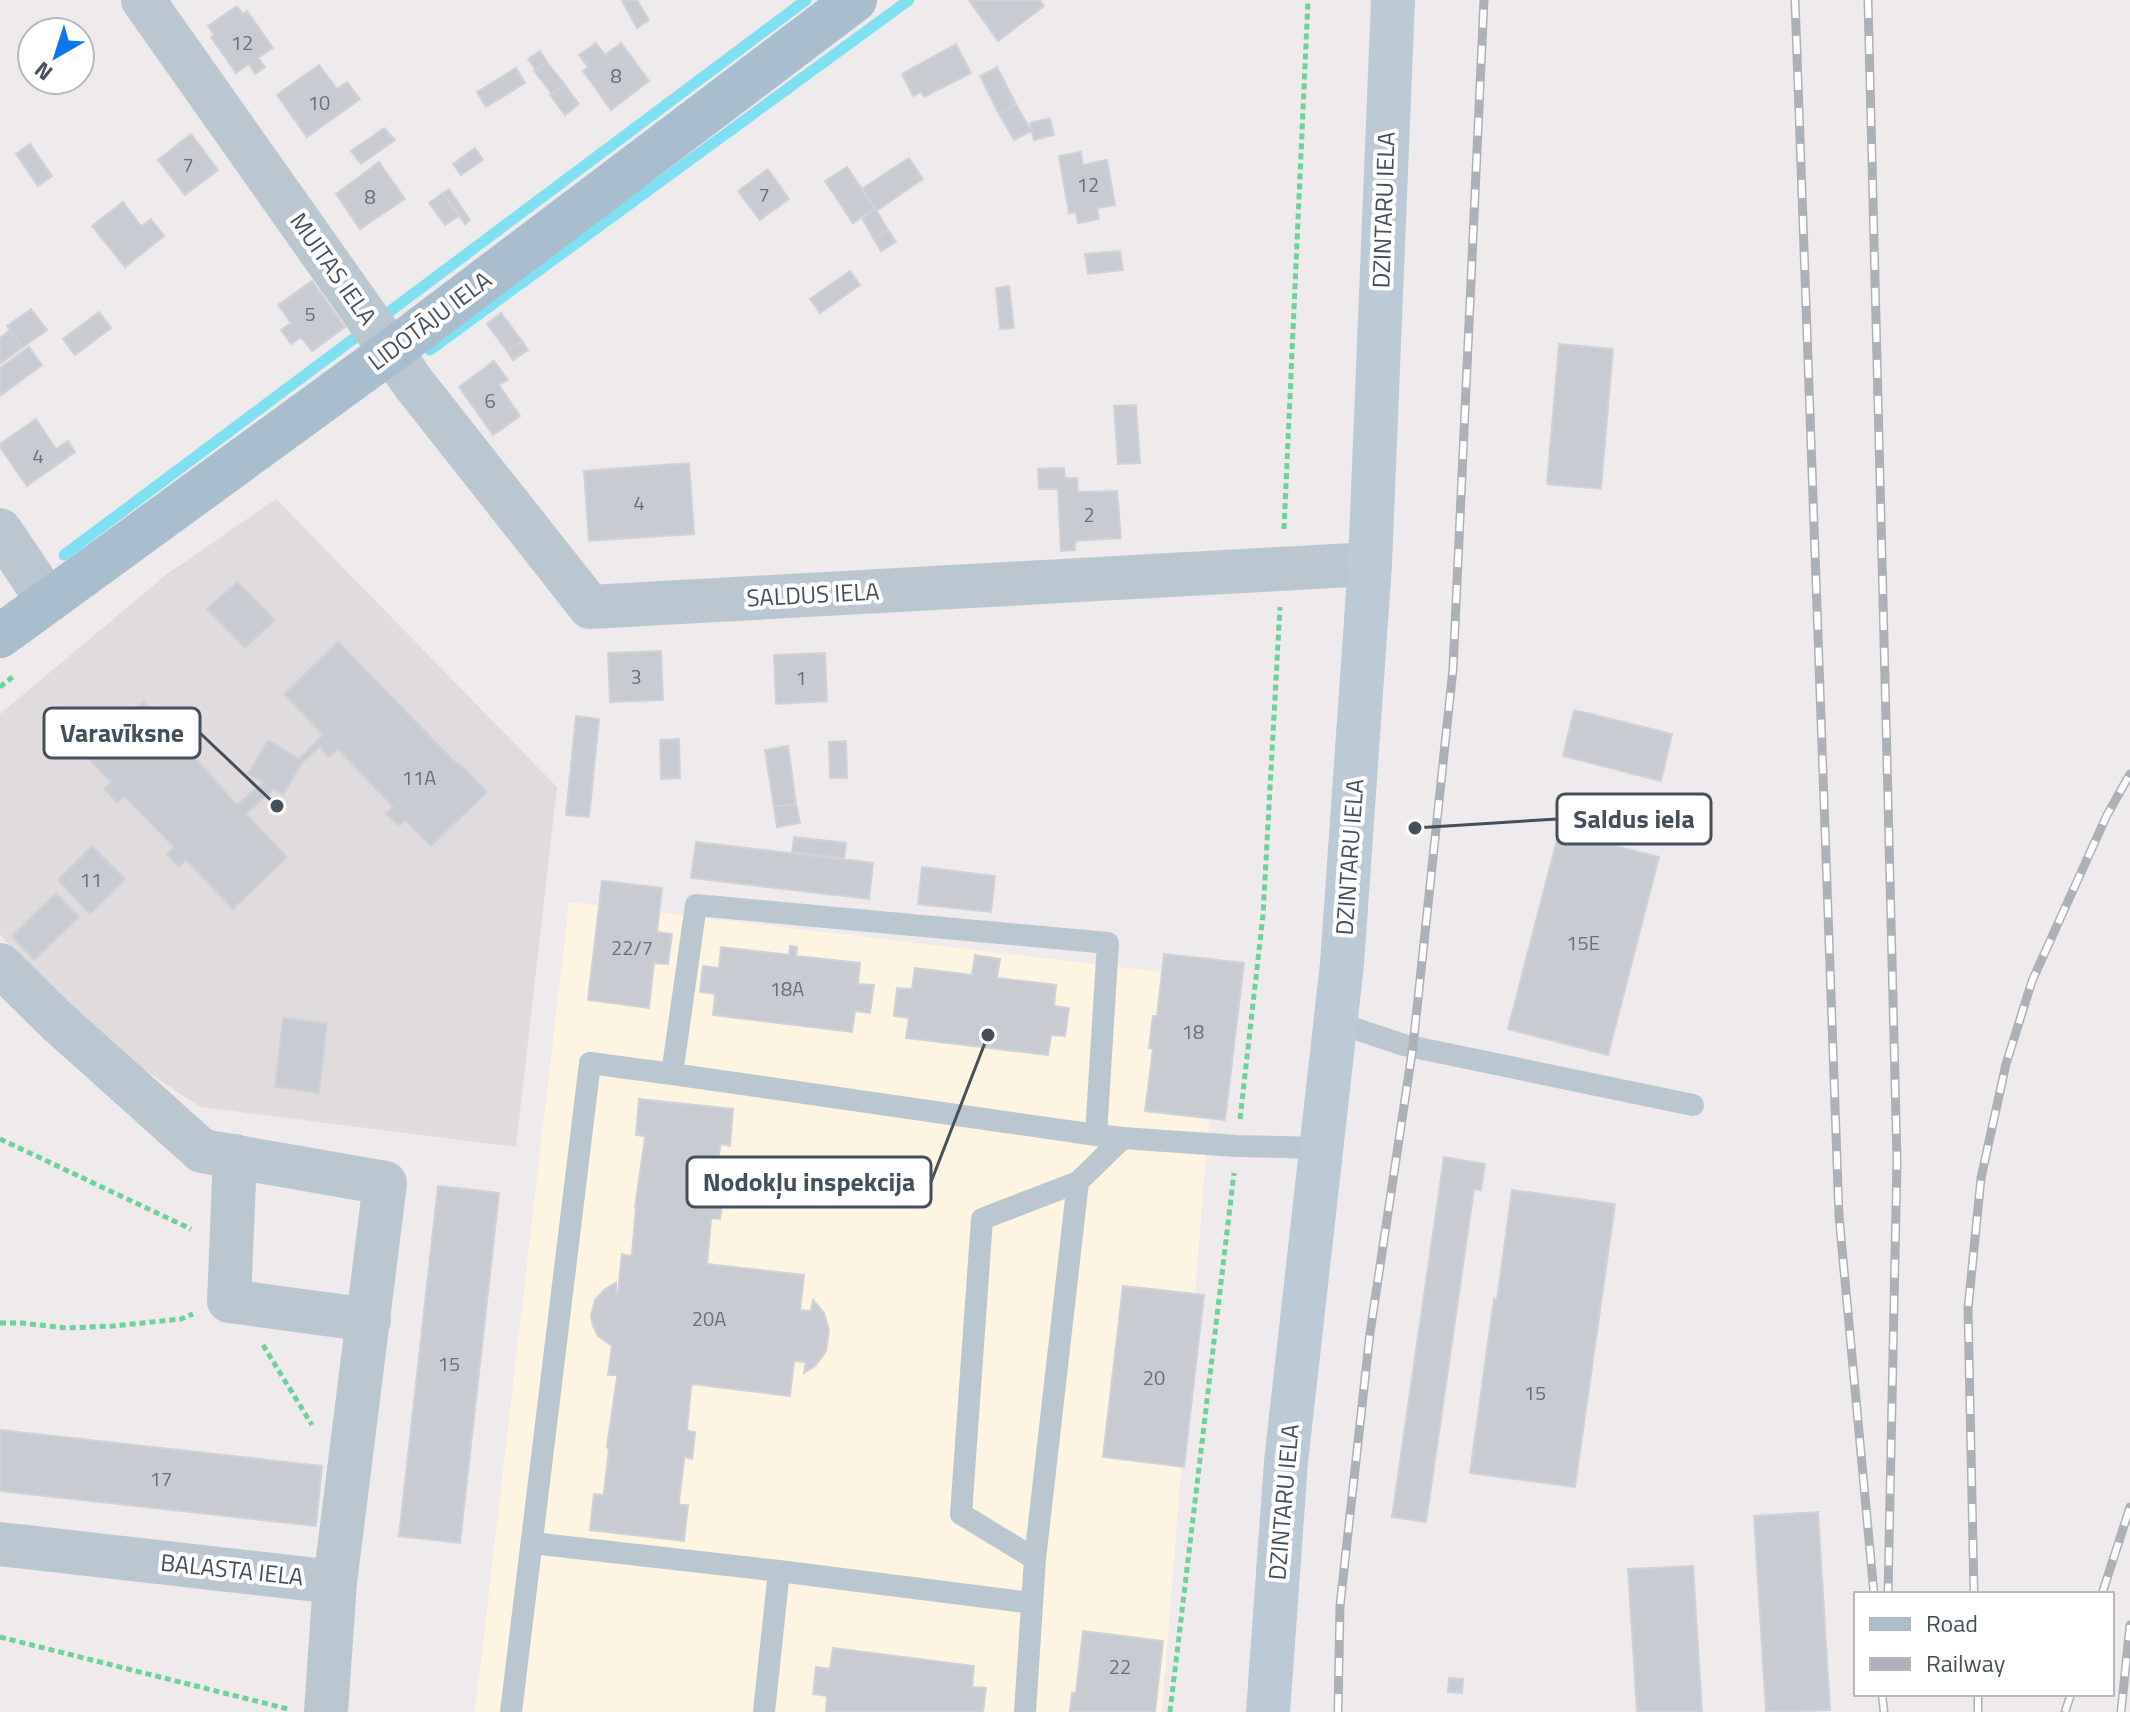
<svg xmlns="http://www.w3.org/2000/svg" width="2130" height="1712" font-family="'Titillium Web',sans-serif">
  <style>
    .commercial { fill: #fdf4e1 }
    .education { fill: #e0dcde }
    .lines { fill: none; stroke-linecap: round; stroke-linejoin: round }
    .stream { stroke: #7ee0f2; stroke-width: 11 }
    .building { fill: #c8cbd1; stroke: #cfd2d8; stroke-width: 2 }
    .path { stroke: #6ad29a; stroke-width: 5; stroke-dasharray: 6 4; stroke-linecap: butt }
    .lane { stroke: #bbc7d0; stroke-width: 22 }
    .street { stroke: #bbc7d0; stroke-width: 44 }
    .secondary { stroke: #bccad7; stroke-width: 44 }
    .primary { stroke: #a8bdce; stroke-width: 44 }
    .rail-casing { stroke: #adb1b7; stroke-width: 9 }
    .rail { stroke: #fff; stroke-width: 6; stroke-dasharray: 18; stroke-linecap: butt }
    .labels { text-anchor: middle; stroke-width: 8; stroke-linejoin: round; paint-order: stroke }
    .number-label { font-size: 20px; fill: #646f78 }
    .street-label { font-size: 24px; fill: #43505a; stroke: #fff }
    .leader { fill: none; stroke: #43505a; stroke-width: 3 }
    .callout-dot { fill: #43505a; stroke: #fff; stroke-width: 3 }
    .callout { fill: #fff; stroke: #43505a; stroke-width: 3 }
    .callout-label { font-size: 26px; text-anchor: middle; font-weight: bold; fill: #43505a }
  </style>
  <rect width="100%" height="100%" fill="#efebec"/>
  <!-- commercial -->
  <path class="commercial" d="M569 902 1220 979 1162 1712H475Z"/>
  <!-- education -->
  <path class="education" d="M276 499 557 787 516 1147 200 1107 140 1067 28 965 0 934V714L167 574Z"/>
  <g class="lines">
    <!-- stream -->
    <path class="stream" d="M389 312 806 0
      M430 350 909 0
      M64 555 356 337"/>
  </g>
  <!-- building -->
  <path class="building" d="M624 0H637L649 20 637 28 622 1Z
    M969 0H1040L1044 6 998 41Z
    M237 6 243 14 247 11 273 48 258 58 265 67 255 74 249 64 236 73 211 37 214 35 208 26Z
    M596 43 605 55 621 43 649 81 611 110 583 71 588 67 579 55Z
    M956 44 971 73 924 97 921 92 913 96 902 74Z
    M540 51 547 62 536 70 528 59Z
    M547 62 565 85 552 94 534 71Z
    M319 65 337 89 347 82 360 99 307 137 277 95Z
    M997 67 1016 104 999 114 980 76Z
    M516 68 525 83 486 107 477 92Z
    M565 85 579 104 565 115 550 95Z
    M1016 104 1031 131 1014 140 999 114Z
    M1050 118 1054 135 1034 140 1030 123Z
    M384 128 395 140 361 164 351 151Z
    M191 134 218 170 185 195 158 160Z
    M30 144 52 176 38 186 16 154Z
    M475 148 483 160 461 175 453 164Z
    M1081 152 1083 165 1107 160 1115 205 1097 208 1099 219 1078 223 1076 212 1069 213 1059 156Z
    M909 158 923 179 876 211 862 189Z
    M379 162 405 199 360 229 336 194Z
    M847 167 875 208 853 223 825 181Z
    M768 169 789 199 760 220 738 191Z
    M449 189 470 220 465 224 443 193Z
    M443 193 459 216 445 225 429 203Z
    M123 202 141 226 151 219 164 236 125 267 92 226Z
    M875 208 888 230 874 239 862 218Z
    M888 230 896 242 881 251 874 239Z
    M1120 251 1123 270 1088 274 1085 254Z
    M850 271 860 285 820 313 810 299Z
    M312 281 345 327 312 351 301 337 291 344 281 330 291 323 278 305Z
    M1009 286 1014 328 1000 329 996 288Z
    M31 309 47 330 23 347 7 326Z
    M99 312 111 328 75 355 63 339Z
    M501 313 522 341 507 351 487 324Z
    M10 330 23 347 0 364V338Z
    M522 341 528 350 513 360 507 351Z
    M1559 344 1613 349 1601 489 1547 484Z
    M29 347 42 365 0 396V368Z
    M494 361 508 380 499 385 520 416 493 435 459 387Z
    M1136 405 1140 463 1118 464 1114 406Z
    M36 419 56 449 68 441 75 452 27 486 0 447V444Z
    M689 463 694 534 589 541 584 471Z
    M1064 468 1065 478H1077L1078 492 1117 491 1121 538 1075 541V550L1061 551 1058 489H1039L1038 469Z
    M237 582 275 620 245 648 207 609Z
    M338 642 458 765 460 764 487 792 431 846 405 820 399 826 386 814 393 807 338 749 329 757 319 747 302 763 283 795 274 789 246 814 287 857 233 909 186 860 179 867 167 854 174 847 124 796 117 803 104 789 111 782 86 756 144 701 237 805 263 782 248 774 268 740 299 759 323 735 284 694Z
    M661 651 663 700 610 702 608 653Z
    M825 653 827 701 776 704 774 655Z
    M1574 710 1672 734 1661 781 1563 756Z
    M576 716 599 719 589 817 566 815Z
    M679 739 680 778 661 779 660 740Z
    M846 741 847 778H830L829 742Z
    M788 746 796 804 774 807 765 750Z
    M796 804 800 823 777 827 774 807Z
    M1559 832 1659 857 1608 1055 1508 1029Z
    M794 837 846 843 844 858 792 852Z
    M696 842 873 863 869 899 691 878Z
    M92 846 125 879 90 914 58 880Z
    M922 867 995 876 991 912 918 904Z
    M602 881 662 888 657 932 672 934 668 964 654 963 649 1008 588 1000Z
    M56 893 79 917 34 960 12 936Z
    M790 946 797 947 796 956 860 963 858 984 874 985 870 1013 855 1011 852 1032 713 1015 715 994 700 992 703 966 719 968 721 947 789 955Z
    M1164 954 1244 963 1225 1120 1145 1111 1153 1049 1149 1048 1153 1016H1157Z
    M975 955 1000 959 997 978 1056 985 1054 1006 1069 1008 1065 1036 1051 1035 1048 1055 906 1038 909 1018 894 1016 897 988 912 989 915 968 972 975Z
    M283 1018 327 1023 319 1093 275 1087Z
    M639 1099 733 1109 730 1146 721 1144 720 1147 715 1188V1191L723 1192V1198L720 1219 712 1218 711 1220 707 1264 804 1275 800 1310 811 1311 813 1300 824 1313 829 1330 826 1351 815 1366 804 1373 806 1362 794 1361 790 1396 693 1384 691 1387 687 1429 688 1431 695 1432 692 1459 685 1457 684 1460 679 1502 680 1505H688L684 1541 590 1530 594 1494 603 1495 604 1493 609 1449 607 1447 617 1378V1375H608L612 1346 598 1336 593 1326 591 1315 595 1300 605 1289 616 1283V1292H618L622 1254 630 1256 632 1254 636 1207H635L645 1138 644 1136 636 1135Z
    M1444 1157 1485 1164 1481 1190 1474 1189 1426 1522 1392 1517Z
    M438 1186 499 1193 460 1543 399 1536Z
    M1512 1190 1615 1204 1575 1487 1470 1473 1494 1299 1497 1300Z
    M1123 1286 1204 1295 1184 1467 1103 1457Z
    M0 1430 322 1466 316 1526 0 1491Z
    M1818 1512 1830 1710 1766 1712 1754 1516Z
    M1693 1566 1702 1712H1637L1628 1569Z
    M1083 1631 1163 1641 1155 1712H1070L1072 1693H1076Z
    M833 1648 974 1666 972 1687 986 1688 983 1712H826L827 1696 813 1694 816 1667 830 1669Z
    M1449 1678 1463 1679 1462 1693 1448 1692Z"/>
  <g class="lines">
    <!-- path -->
    <path class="path" d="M1284 529 1308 0
      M0 687 15 675
      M1240 1119 1263 915 1280 607
      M0 1139 191 1229
      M0 1323H21L66 1328 113 1326 181 1319 193 1314
      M263 1345 312 1425
      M0 1637 288 1709
      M1170 1712 1234 1173"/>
    <!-- lane -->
    <path class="lane" d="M1335 1022 1404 1045 1693 1105
      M1096 1135 1108 943 696 905 672 1074 1096 1135 1123 1138
      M1078 1182 1035 1559 961 1514 982 1219 1078 1182 1123 1138 1237 1146 1322 1148
      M532 1543 779 1571
      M511 1712 590 1063 672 1074
      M764 1712 779 1571 1032 1603
      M1025 1712 1035 1559"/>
    <!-- street -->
    <path class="street" d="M143 0 414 384 590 607 1370 564
      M0 530 48 601
      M0 965 57 1021 202 1151 385 1183 335 1582 326 1712
      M235 1156 229 1301 369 1320
      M0 1544 335 1582"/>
    <!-- secondary -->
    <path class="secondary" d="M1268 1712 1286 1462 1342 964 1370 564 1393 0"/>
    <!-- primary -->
    <path class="primary" d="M0 636 391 351 855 0"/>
    <defs>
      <path id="rail" d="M1795 0 1839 1216 1874 1594
        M1868 0 1897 1160 1888 1594
        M1974 1594 1968 1309 1981 1178 2006 1064 2032 981 2107 815 2130 774
        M2102 1594 2130 1507
        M1882 1694 1884 1712
        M1978 1694V1712
        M1338 1712 1340 1606 1370 1333 1413 1046 1453 669 1484 0
        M2065 1712 2071 1694
        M2121 1712 2130 1625"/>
    </defs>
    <!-- rail casing -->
    <use href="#rail" class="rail-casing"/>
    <!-- rail -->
    <use href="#rail" class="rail"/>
  </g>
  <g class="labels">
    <!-- number labels -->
    <g class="number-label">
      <text x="242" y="50">12</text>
      <text x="616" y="83">8</text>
      <text x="319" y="110">10</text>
      <text x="188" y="172">7</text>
      <text x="1088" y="192">12</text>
      <text x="764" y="202">7</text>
      <text x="370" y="204">8</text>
      <text x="310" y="321">5</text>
      <text x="490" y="408">6</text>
      <text x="38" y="463">4</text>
      <text x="639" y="510">4</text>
      <text x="1089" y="522">2</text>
      <text x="636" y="684">3</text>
      <text x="801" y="685">1</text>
      <text x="419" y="785">11A</text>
      <text x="91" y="887">11</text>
      <text x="1583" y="950">15E</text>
      <text x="632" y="955">22/7</text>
      <text x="787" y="996">18A</text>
      <text x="1193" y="1039">18</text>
      <text x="709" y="1326">20A</text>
      <text x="449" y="1371">15</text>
      <text x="1154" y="1385">20</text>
      <text x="1535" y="1400">15</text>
      <text x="161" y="1486">17</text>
      <text x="1120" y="1674">22</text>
    </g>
    <!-- street labels -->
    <g class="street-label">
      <text transform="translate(1384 210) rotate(-88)" y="8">DZINTARU IELA</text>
      <text transform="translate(333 269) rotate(55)" y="8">MUITAS IELA</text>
      <text transform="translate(430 321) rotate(-37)" y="8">LIDOTĀJU IELA</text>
      <text transform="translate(813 595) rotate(-3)" y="8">SALDUS IELA</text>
      <text transform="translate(1350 857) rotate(-86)" y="8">DZINTARU IELA</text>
      <text transform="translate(1284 1502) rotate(-85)" y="8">DZINTARU IELA</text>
      <text transform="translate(232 1570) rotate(6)" y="8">BALASTA IELA</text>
    </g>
  </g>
  <!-- callouts -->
  <path class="leader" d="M277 806L200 733M1415 828L1557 819M988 1035L931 1182"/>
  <g class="callout-dot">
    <circle cx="277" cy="806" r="8"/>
    <circle cx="1415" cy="828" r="8"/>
    <circle cx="988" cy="1035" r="8"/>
  </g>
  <g class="callout">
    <rect x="44" y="708" width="156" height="50" rx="8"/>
    <rect x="1557" y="794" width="154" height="50" rx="8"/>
    <rect x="687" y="1157" width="244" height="50" rx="8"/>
  </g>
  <g class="callout-label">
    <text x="122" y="742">Varavīksne</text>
    <text x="1634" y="828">Saldus iela</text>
    <text x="809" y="1191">Nodokļu inspekcija</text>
  </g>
  <!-- legend -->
  <rect x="1854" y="1592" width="260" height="104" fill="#ffffff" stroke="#b4b9bd" stroke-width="2"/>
  <rect x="1870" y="1618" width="40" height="12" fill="#a8bdce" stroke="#b4b9bd" stroke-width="2"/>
  <text x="1926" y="1632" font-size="24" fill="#43505a">Road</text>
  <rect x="1870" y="1658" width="40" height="12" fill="#adb1b7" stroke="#b4b9bd" stroke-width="2"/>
  <text x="1926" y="1672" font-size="24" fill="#43505a">Railway</text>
  <!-- north arrow -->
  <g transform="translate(56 56) rotate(219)"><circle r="38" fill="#ffffff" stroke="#b4b9bd" stroke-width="2"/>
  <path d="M0-6L14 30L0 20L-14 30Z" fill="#0b77ea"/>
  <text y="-12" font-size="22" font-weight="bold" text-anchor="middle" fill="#43505a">N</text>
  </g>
</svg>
